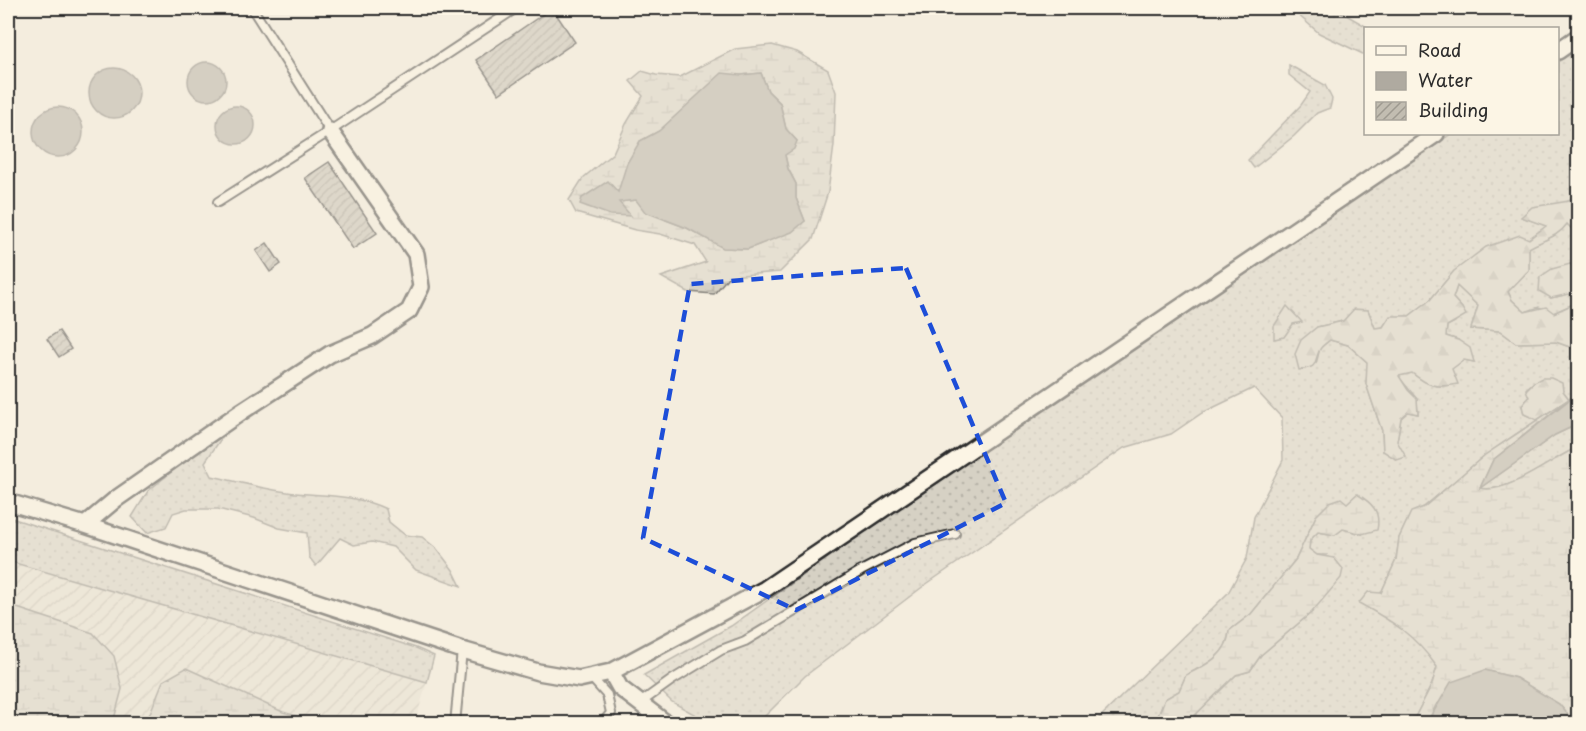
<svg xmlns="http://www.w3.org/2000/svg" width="1586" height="731" font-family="'Playpen Sans',sans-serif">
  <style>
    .industrial { fill: url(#industrial-furrows) }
    .grass { fill: url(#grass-dots); stroke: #807e78; stroke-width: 1.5 }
    .forest { fill: url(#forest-firs); stroke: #807e78; stroke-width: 1.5 }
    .wetland { fill: url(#wetland-marsh); stroke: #807e78; stroke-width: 1.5; fill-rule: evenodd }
    .water { fill: #afaaa0; stroke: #7a7771; stroke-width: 1.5 }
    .building { fill: url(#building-hatch); stroke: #2b2b2b; stroke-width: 1.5 }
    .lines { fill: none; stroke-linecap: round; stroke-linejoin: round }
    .lane-casing { stroke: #2b2b2b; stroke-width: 12 }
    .street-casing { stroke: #2b2b2b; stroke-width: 20 }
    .lane { stroke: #fcf5e5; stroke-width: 8 }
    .street { stroke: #fcf5e5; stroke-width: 15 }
    .marked { fill: none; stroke: #1d4ed8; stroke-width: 4.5; stroke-dasharray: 12 8; stroke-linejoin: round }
  </style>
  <defs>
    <pattern id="industrial-furrows" width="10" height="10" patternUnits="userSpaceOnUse" patternTransform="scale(1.5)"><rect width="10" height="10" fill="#e5dfd0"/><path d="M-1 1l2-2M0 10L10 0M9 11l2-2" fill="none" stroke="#c5c0b3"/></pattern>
    <pattern id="grass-dots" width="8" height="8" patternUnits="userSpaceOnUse" patternTransform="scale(1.5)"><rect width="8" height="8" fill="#d6d1c4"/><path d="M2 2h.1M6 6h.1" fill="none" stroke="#b8b4a9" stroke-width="1.8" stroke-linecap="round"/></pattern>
    <pattern id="forest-firs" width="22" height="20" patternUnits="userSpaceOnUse" patternTransform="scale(1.5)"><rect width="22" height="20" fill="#d6d1c4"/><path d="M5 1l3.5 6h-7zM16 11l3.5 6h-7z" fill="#b8b4a9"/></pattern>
    <pattern id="wetland-marsh" width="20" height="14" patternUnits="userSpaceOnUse" patternTransform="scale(1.5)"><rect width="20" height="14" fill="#d6d1c4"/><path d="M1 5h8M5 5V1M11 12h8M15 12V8" fill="none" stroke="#b8b4a9"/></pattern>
    <pattern id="building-hatch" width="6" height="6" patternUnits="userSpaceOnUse" patternTransform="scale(1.5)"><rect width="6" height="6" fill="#c2bdb1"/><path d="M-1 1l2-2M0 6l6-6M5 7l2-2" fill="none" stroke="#9e9a90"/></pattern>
  </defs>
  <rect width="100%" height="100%" fill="#f4edde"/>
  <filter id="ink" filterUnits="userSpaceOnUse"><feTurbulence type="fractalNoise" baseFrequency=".0167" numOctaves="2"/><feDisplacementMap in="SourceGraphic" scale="12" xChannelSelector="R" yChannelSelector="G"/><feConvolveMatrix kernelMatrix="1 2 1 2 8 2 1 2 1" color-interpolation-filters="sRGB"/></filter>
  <g filter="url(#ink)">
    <!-- industrial -->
    <path class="industrial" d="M8 561 427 682 415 723H8Z"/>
    <!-- grass -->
    <path class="grass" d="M1288 8H1334L1369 28H1366L1365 55 1319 33 1296 13Z
      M1578 48V187L1569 201 1522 217 1547 226 1528 239 1454 271 1430 300 1409 316 1390 317 1383 327 1375 328 1368 310 1343 321 1317 327 1316 364 1320 348 1330 340 1348 345 1368 363 1366 384 1382 431 1383 451 1397 441 1401 418 1408 412 1418 414 1417 399 1398 376 1412 373C1429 387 1435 388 1457 384L1451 369 1464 360 1474 362 1458 340 1446 336 1447 326 1455 322 1462 308 1453 298 1457 286 1478 306 1471 329 1500 331 1516 343 1556 342 1578 350 1577 394 1569 399 1563 391 1534 382 1526 389 1529 396 1522 406 1524 414 1537 420 1485 455 1424 507 1411 513 1399 538 1396 560 1381 593 1359 602 1399 625 1425 650 1437 667 1432 684 1412 723H1187L1236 675 1250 671 1261 655 1312 612 1327 555H1317L1309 549 1310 540 1318 532 1335 535 1343 529 1362 534 1346 503 1316 516 1296 559 1251 614 1229 631C1228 656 1205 665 1186 675L1179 691 1165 699 1155 723H1094L1228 593 1247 558 1254 517 1283 460 1282 418 1254 388 1202 413 1171 434 1124 448 925 585 805 676 758 723H710L672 702 644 675 731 626 900 507 1451 134H1558V62Z
      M1289 65 1325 85 1332 99 1330 108 1317 113 1294 136 1254 168 1248 160 1301 105 1310 92 1289 75Z
      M1567 223 1572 229 1578 231V271L1570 264 1551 298 1569 294 1578 302 1553 313 1539 307 1525 312 1512 300 1508 291 1529 270V248C1544 239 1557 238 1567 223Z
      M1578 424V447C1553 458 1508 495 1480 488L1555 435Z
      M223 436 205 462 212 476C239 482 267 490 295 493 326 496 357 495 386 509L389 522 405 535 422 537 437 549 453 570 461 586 416 570 393 547 372 542 354 545 340 538 316 566 309 557 307 533 279 528 254 518 218 509H186L173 513 166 527 147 533 132 517 148 491 207 443Z
      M8 517 416 648 434 656 427 682 8 561Z"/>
    <!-- forest -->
    <path class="forest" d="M1578 187V231L1572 229 1567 224C1557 238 1544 239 1529 248V270L1508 292 1512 300 1525 312 1546 307 1554 313 1578 302V350L1556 342 1516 343 1500 331 1471 329 1478 306 1457 286 1453 298 1462 308 1466 315 1447 326 1446 336 1458 340 1470 348 1474 362 1464 360 1452 369 1458 384C1436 388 1430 387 1412 373L1399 376 1408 390 1417 399 1418 414 1408 412 1401 418 1397 441 1406 457 1397 460 1383 451 1382 431 1366 384 1367 362 1348 345 1330 340C1326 343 1321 346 1319 351 1313 366 1318 367 1299 370L1295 354 1301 340 1317 327 1343 321 1354 309 1368 310 1375 328 1383 327 1390 316H1409L1430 300 1454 271 1486 247 1520 235 1529 239 1546 226 1521 217 1532 207 1569 201Z
      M1570 264 1578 271V301L1569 294 1551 298 1539 291 1540 277 1552 269Z
      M1287 306 1302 322 1293 324 1284 337 1274 339V326Z
      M1542 378H1551L1562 383 1563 391 1569 399 1537 420 1524 414 1522 406 1529 397 1526 390 1534 382Z"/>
    <!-- wetland -->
    <path class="wetland" d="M772 45 797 52 828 70 836 92 834 145 828 192 813 239 780 272 729 276 714 294 688 292 661 277 706 262 695 245 660 234 635 230 576 213 569 200 583 178 613 153 626 124 643 96 630 81 642 71 656 75 680 77 735 49ZM761 73 768 91 780 103 786 129 797 141 785 155 788 168 796 184V198L805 221 768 241 748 249 724 248 687 228 666 220 636 200 618 202 630 216 582 198 618 192 640 141 659 131 722 74 741 75Z
      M1569 399 1493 460 1480 488C1506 496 1554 457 1578 447V723H1575L1559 704 1516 678 1485 670 1436 705 1427 723H1412L1432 684 1437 667C1414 634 1393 622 1359 603L1368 592 1381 593 1396 560 1399 538 1411 512 1424 507 1485 455Z
      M1357 494C1372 503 1381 511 1377 530L1362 534 1343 529 1335 535 1318 532 1310 540 1309 549 1317 555 1334 558 1343 569 1341 578 1312 612 1261 655 1250 671 1236 675 1187 723H1155L1165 699 1179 691 1186 675C1205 666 1228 655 1229 631L1251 614 1296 559 1316 516 1330 502 1341 498 1347 503Z
      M8 605 93 633 114 656 122 689 113 723H8Z
      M186 668 283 712 319 723H146L163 681Z"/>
    <!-- water -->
    <path class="water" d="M188 81a19 19 0 1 1 38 0a19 19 0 1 1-38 0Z
      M89 93a25 25 0 1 1 50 0a25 25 0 1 1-50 0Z
      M722 73 741 75 761 73 768 91 780 103 786 129 797 141 794 149 785 155 788 169 796 184V198L805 221 792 232 748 249 723 248 687 228 645 212 636 200 619 202 631 216 610 215 580 204 582 198 608 181 618 192 627 163 640 141 659 131Z
      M217 125a19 19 0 1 1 38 0a19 19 0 1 1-38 0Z
      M33 132a25 25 0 1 1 50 0a25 25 0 1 1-50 0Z
      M1578 393V424L1555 435 1480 488 1493 460Z
      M1485 670 1516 678 1559 704 1575 723H1427L1451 682Z"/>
    <!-- building -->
    <path class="building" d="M552 8 575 42 499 94 476 60Z
      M329 162 377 233 353 249 305 178Z
      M267 243 281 264 270 272 256 251Z
      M59 331 71 349 59 357 47 339Z"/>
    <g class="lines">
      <defs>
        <path id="lane" d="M252 8 330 131
          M218 202 330 131 516 8
          M591 677 607 695 611 713 602 724
          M640 703 672 680 721 650 745 641 861 571 915 543 955 534
          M455 724 462 650
          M855 724 859 721"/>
        <path id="street" d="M1558 51 1578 37
          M8 502 85 525 462 650 538 672 579 679 611 672 765 589 1436 134
          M85 525 116 499 241 412 330 354 372 336 409 311 421 287 416 254 330 131
          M611 672 620 688 667 724"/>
      </defs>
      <!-- lane casing -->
      <use href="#lane" class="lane-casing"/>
      <!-- street casing -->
      <use href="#street" class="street-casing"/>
      <!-- lane -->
      <use href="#lane" class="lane"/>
      <!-- street -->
      <use href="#street" class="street"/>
    </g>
  </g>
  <!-- marked area -->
  <path d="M0 0H1586V731H0ZM906 268 1006 503 796 610 643 538 690 284Z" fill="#f4edde" fill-opacity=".55" fill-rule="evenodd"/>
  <path class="marked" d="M906 268 1006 503 796 610 643 538 690 284Z"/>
  <!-- margin -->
  <rect width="1586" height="731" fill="none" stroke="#fcf5e5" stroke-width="30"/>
  <rect x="15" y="15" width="1556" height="701" fill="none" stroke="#2b2b2b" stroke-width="2" filter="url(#ink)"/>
  <!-- legend -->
  <rect x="1364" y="27" width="195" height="108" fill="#fcf5e5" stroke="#a8a49b" stroke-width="1.5"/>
  <rect x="1376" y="46" width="30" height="9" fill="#fcf5e5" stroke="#a8a49b" stroke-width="1.5"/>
  <text x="1418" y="57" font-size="18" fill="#2b2b2b">Road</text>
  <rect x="1376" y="72" width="30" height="18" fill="#afaaa0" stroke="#a8a49b" stroke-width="1.5"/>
  <text x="1418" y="87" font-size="18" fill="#2b2b2b">Water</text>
  <rect x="1376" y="102" width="30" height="18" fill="url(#building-hatch)" stroke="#a8a49b" stroke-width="1.5"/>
  <text x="1418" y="117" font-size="18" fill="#2b2b2b">Building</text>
</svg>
